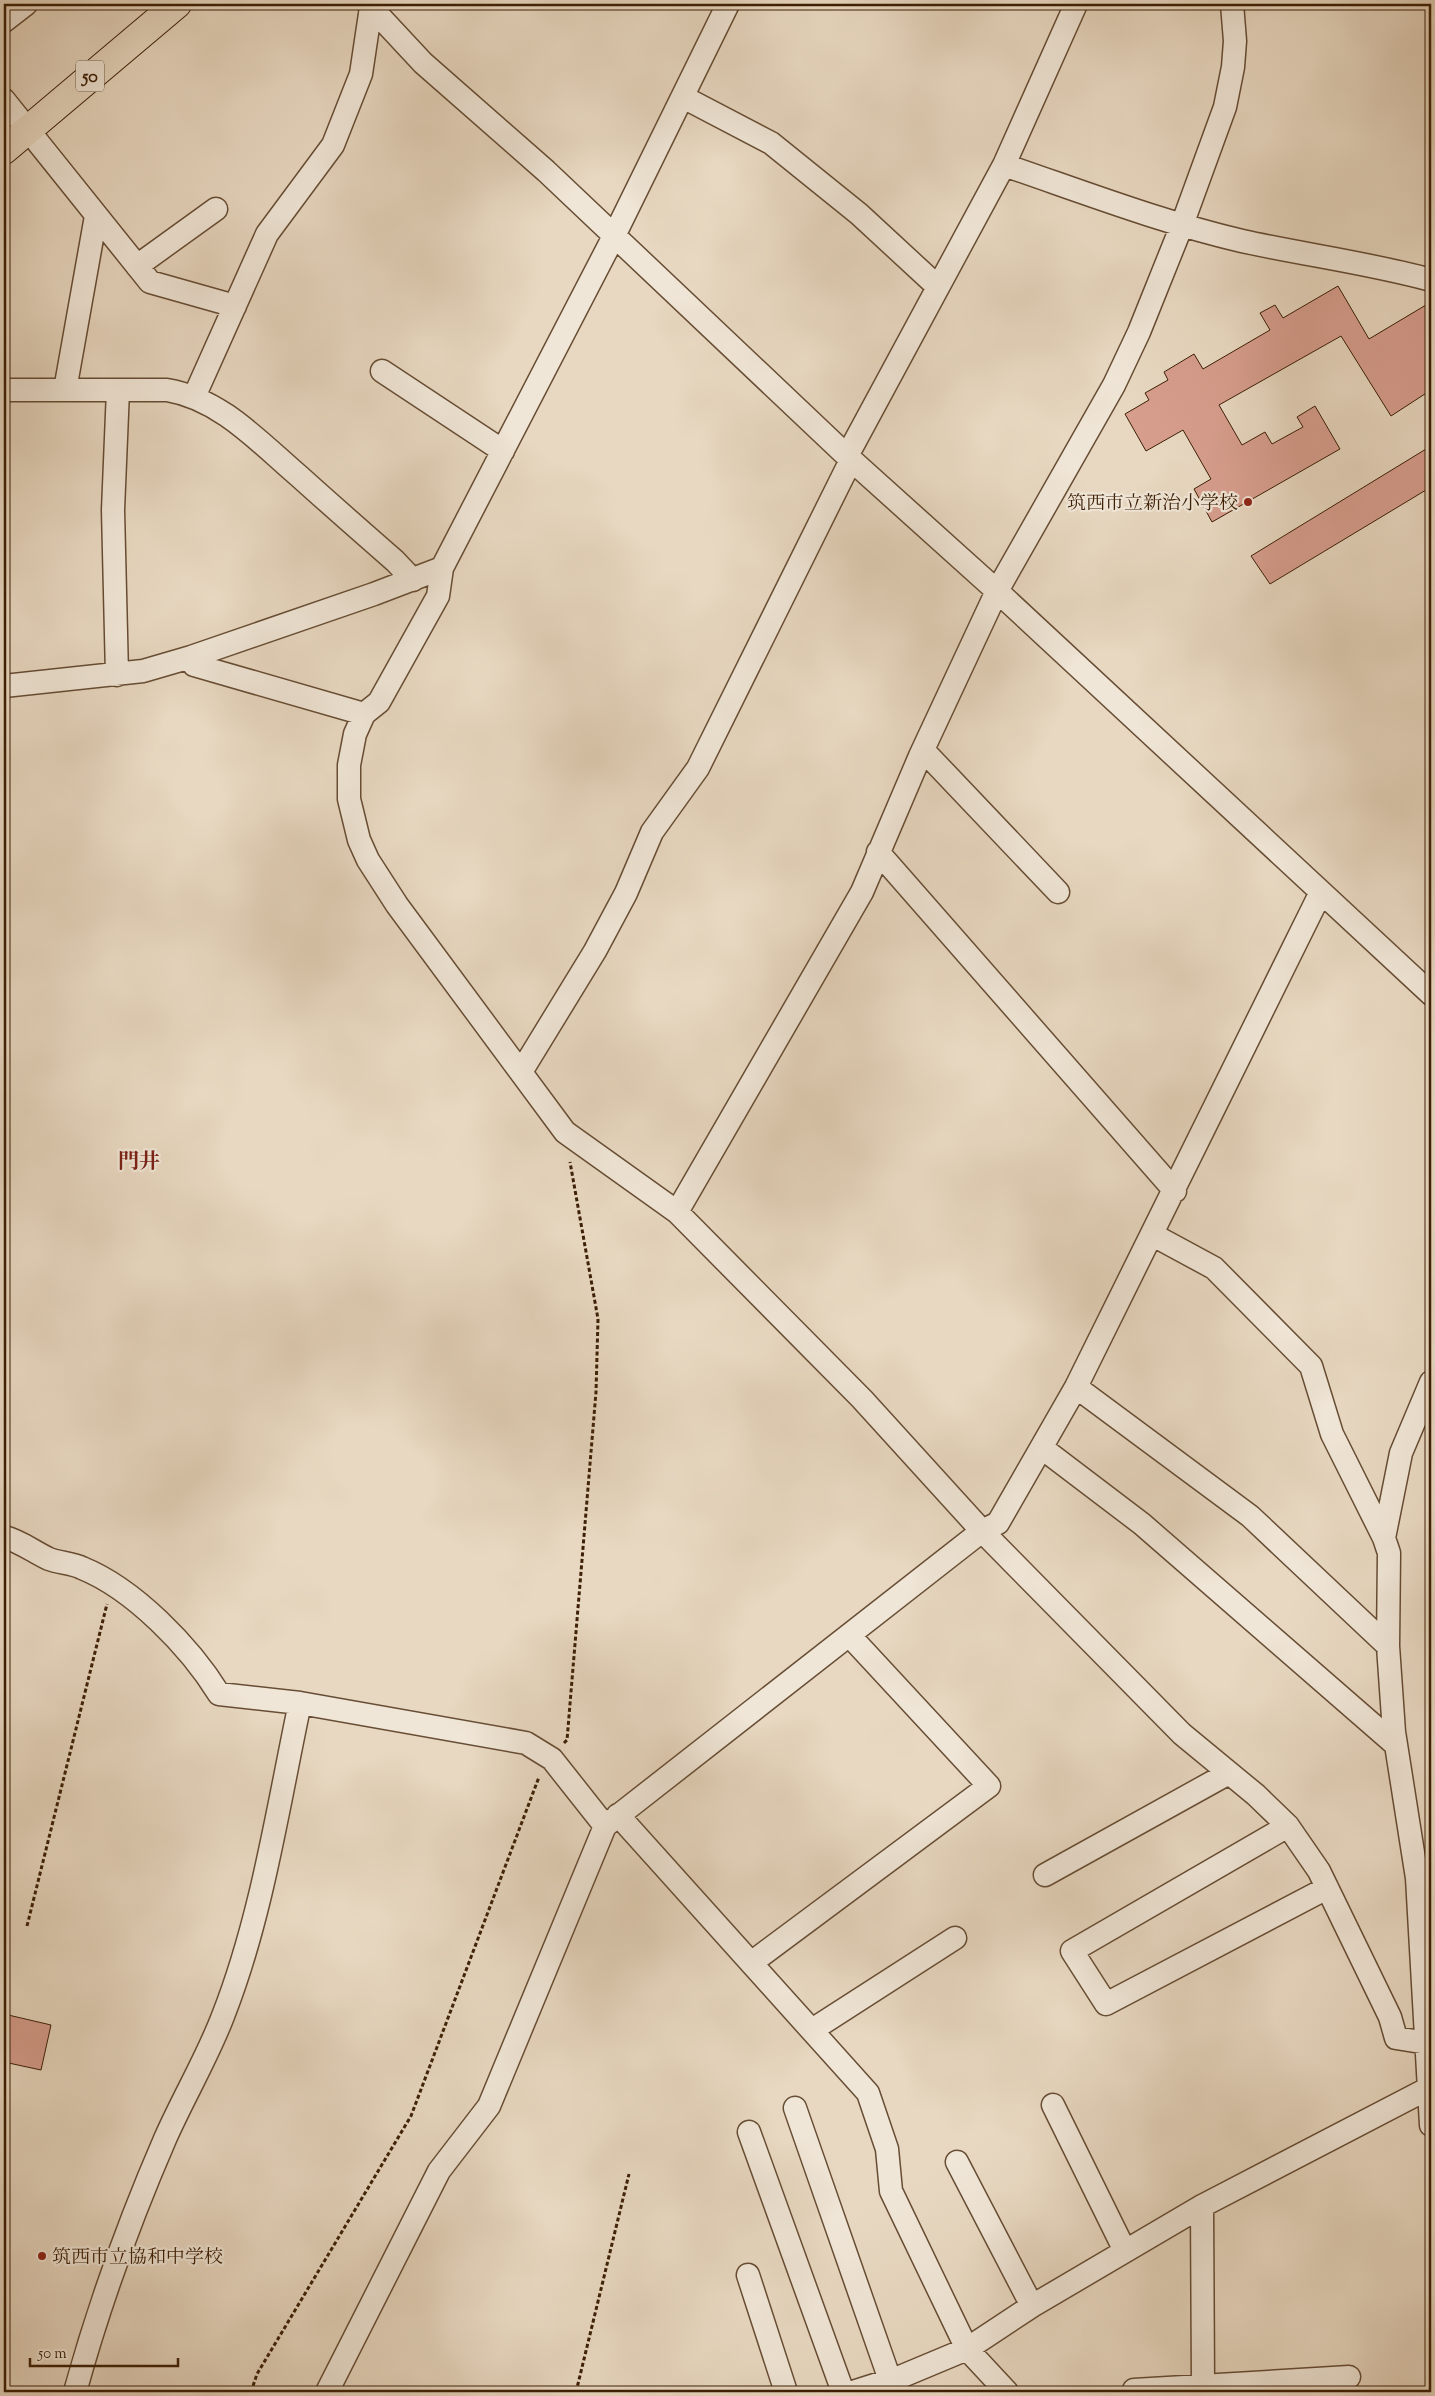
<svg xmlns="http://www.w3.org/2000/svg" width="1435" height="2396" font-family="'Sorts Mill Goudy','Noto Serif JP',serif">
  <style>
    .building { fill: #d79e8e; stroke: #3c1f05 }
    .lines { fill: none; stroke-linecap: round; stroke-linejoin: round }
    .minor-casing { stroke: #674d34; stroke-width: 25 }
    .highway-casing { stroke: #3c1f05; stroke-width: 30 }
    .path { stroke: #3c1f05; stroke-width: 3; stroke-dasharray: 4 2.5; stroke-linecap: butt }
    .minor { stroke: #f0e6d7; stroke-width: 22 }
    .highway { stroke: #e8d8c1; stroke-width: 28 }
    .poi-dot { fill: #8f2418; stroke: #f0e6d7; stroke-width: 2 }
    .labels { text-anchor: middle; stroke-width: 4.5; stroke-linejoin: round; paint-order: stroke }
    .shield { fill: #f0e6d7; stroke: #725b44; stroke-width: 1 }
    .shield-label { font-size: 18px; font-weight: bold; fill: #3c1f05 }
    .poi-label { font-size: 19px; fill: #3c1f05; stroke: #f0e6d7; text-anchor: end }
    .quarter-label { font-size: 21px; font-weight: bold; fill: #7a1f14; stroke: #f0e6d7 }
  </style>
  <rect width="100%" height="100%" fill="#e8d8c1"/>
  <filter id="stains"><feTurbulence type="fractalNoise" baseFrequency=".004" numOctaves="4"/><feColorMatrix values="0 0 0 0 .2 0 0 0 0 .09 0 0 0 0 .02 0 0 0 .5 -.17"/></filter>
  <radialGradient id="worn" r=".72"><stop offset=".6" stop-color="#630" stop-opacity="0"/><stop offset="1" stop-color="#630" stop-opacity=".3"/></radialGradient>
  <!-- building -->
  <path class="building" d="M1338 286 1369 339 1431 302V390L1391 416 1341 336 1219 405 1242 445 1265 432 1272 444 1303 427 1297 417 1315 406 1340 449 1212 522 1194 489 1211 479 1183 430 1146 451 1125 414 1149 400 1145 393 1168 380 1164 372 1194 354 1203 369 1270 330 1260 313 1275 305 1283 318Z
    M1431 446V487L1270 584 1251 556Z
    M4 2014 51 2025 41 2070 4 2062Z"/>
  <g class="lines">
    <defs>
      <path id="minor" d="M368 4 423 63 546 171 847 456 997 591 1431 994
        M4 21 26 4
        M683 97 771 143 859 214 938 287
        M4 100 150 282 235 306
        M1004 165C1083 192 1161 222 1242 241 1305 255 1369 263 1431 280
        M137 266 216 209
        M382 371 503 451
        M4 390H167C221 399 260 443 300 477 331 505 363 533 395 561L413 580
        M65 390 96 216
        M194 397 267 234 333 145 361 74 371 7
        M847 456 1004 165 1076 4
        M442 568 438 596 379 702 364 714 355 734 349 765V799L359 840 368 860 397 905 565 1132 677 1212 862 1399 982 1531 1182 1734 1256 1795 1288 1826 1319 1871 1390 2017 1396 2038 1427 2043
        M191 657 194 665 364 714
        M117 675 113 510 118 390
        M4 686 143 671 191 657 374 594 442 568 614 236 728 4
        M923 750 1058 892
        M878 852 1175 1191
        M521 1072 595 951 626 893 652 832 698 768 851 460
        M677 1212 862 892 920 756 997 591 1114 385 1139 332 1182 225 1225 107 1233 67 1235 41 1232 4
        M1153 1235 1214 1268 1311 1366 1332 1434 1384 1538 1389 1553 1388 1646 1394 1732 1417 1878 1431 2125
        M1076 1387 1250 1516 1388 1646
        M1042 1448 1142 1524 1396 1745
        M4 1537C20 1541 34 1552 49 1559 59 1563 72 1563 82 1568 134 1589 190 1647 219 1694L300 1703 526 1743 552 1759 605 1826
        M1384 1538 1401 1453 1431 1382
        M618 1815 868 2093 887 2149 891 2191 967 2349 1007 2392
        M1288 1826 1072 1951 1106 2004 1327 1888
        M1045 1875 1229 1773
        M751 1963 989 1786 849 1635
        M812 2030 955 1938
        M1053 2105 1125 2251
        M795 2108 890 2380
        M749 2132 843 2392
        M957 2162 1032 2306
        M1202 2206 1203 2385
        M748 2275 786 2392
        M75 2392C99 2305 129 2222 165 2139 183 2098 207 2058 223 2016 262 1917 278 1806 300 1703
        M327 2392 439 2171 489 2106 605 1826 982 1531 998 1523 1076 1387 1321 892
        M853 2392 900 2377 967 2349 1032 2306 1202 2206 1429 2088
        M1133 2392 1134 2390 1349 2377"/>
      <path id="highway" d="M4 150 177 4"/>
    </defs>
    <!-- minor casing -->
    <use href="#minor" class="minor-casing"/>
    <!-- highway casing -->
    <use href="#highway" class="highway-casing"/>
    <!-- path -->
    <path class="path" d="M564 1743 567 1740 596 1392 598 1319 570 1162
      M27 1926 107 1604
      M251 2392 257 2374 411 2116 539 1777
      M576 2392 629 2174"/>
    <!-- minor -->
    <use href="#minor" class="minor"/>
    <!-- highway -->
    <use href="#highway" class="highway"/>
  </g>
  <!-- markers -->
  <g class="poi-dot">
    <circle cx="1248" cy="502" r="5"/>
    <circle cx="42" cy="2256" r="5"/>
  </g>
  <g class="labels">
    <!-- shield labels -->
    <rect class="shield" x="76" y="60.5" width="28" height="31" rx="4"/>
    <g class="shield-label">
      <text x="90" y="82">50</text>
    </g>
    <!-- poi labels -->
    <g class="poi-label">
      <text x="1238" y="509">筑西市立新治小学校</text>
      <text x="52" y="2263" text-anchor="start">筑西市立協和中学校</text>
    </g>
    <!-- quarter labels -->
    <g class="quarter-label">
      <text x="139" y="1168">門井</text>
    </g>
  </g>
  <!-- margin -->
  <rect width="1435" height="2396" fill="none" stroke="#e8d8c1" stroke-width="20"/>
  <rect x="5" y="5" width="1425" height="2386" fill="none" stroke="#3c1f05" stroke-width="2.5"/>
  <rect x="10" y="10" width="1415" height="2376" fill="none" stroke="#3c1f05"/>
  <!-- scale -->
  <path d="M30 2358v8h148v-8" fill="none" stroke="#3c1f05" stroke-width="2.5"/>
  <text x="38" y="2358" font-size="15" fill="#3c1f05" stroke="#f0e6d7" stroke-width="4" paint-order="stroke">50 m</text>
  <rect width="100%" height="100%" filter="url(#stains)"/>
  <rect width="100%" height="100%" fill="url(#worn)"/>
</svg>
